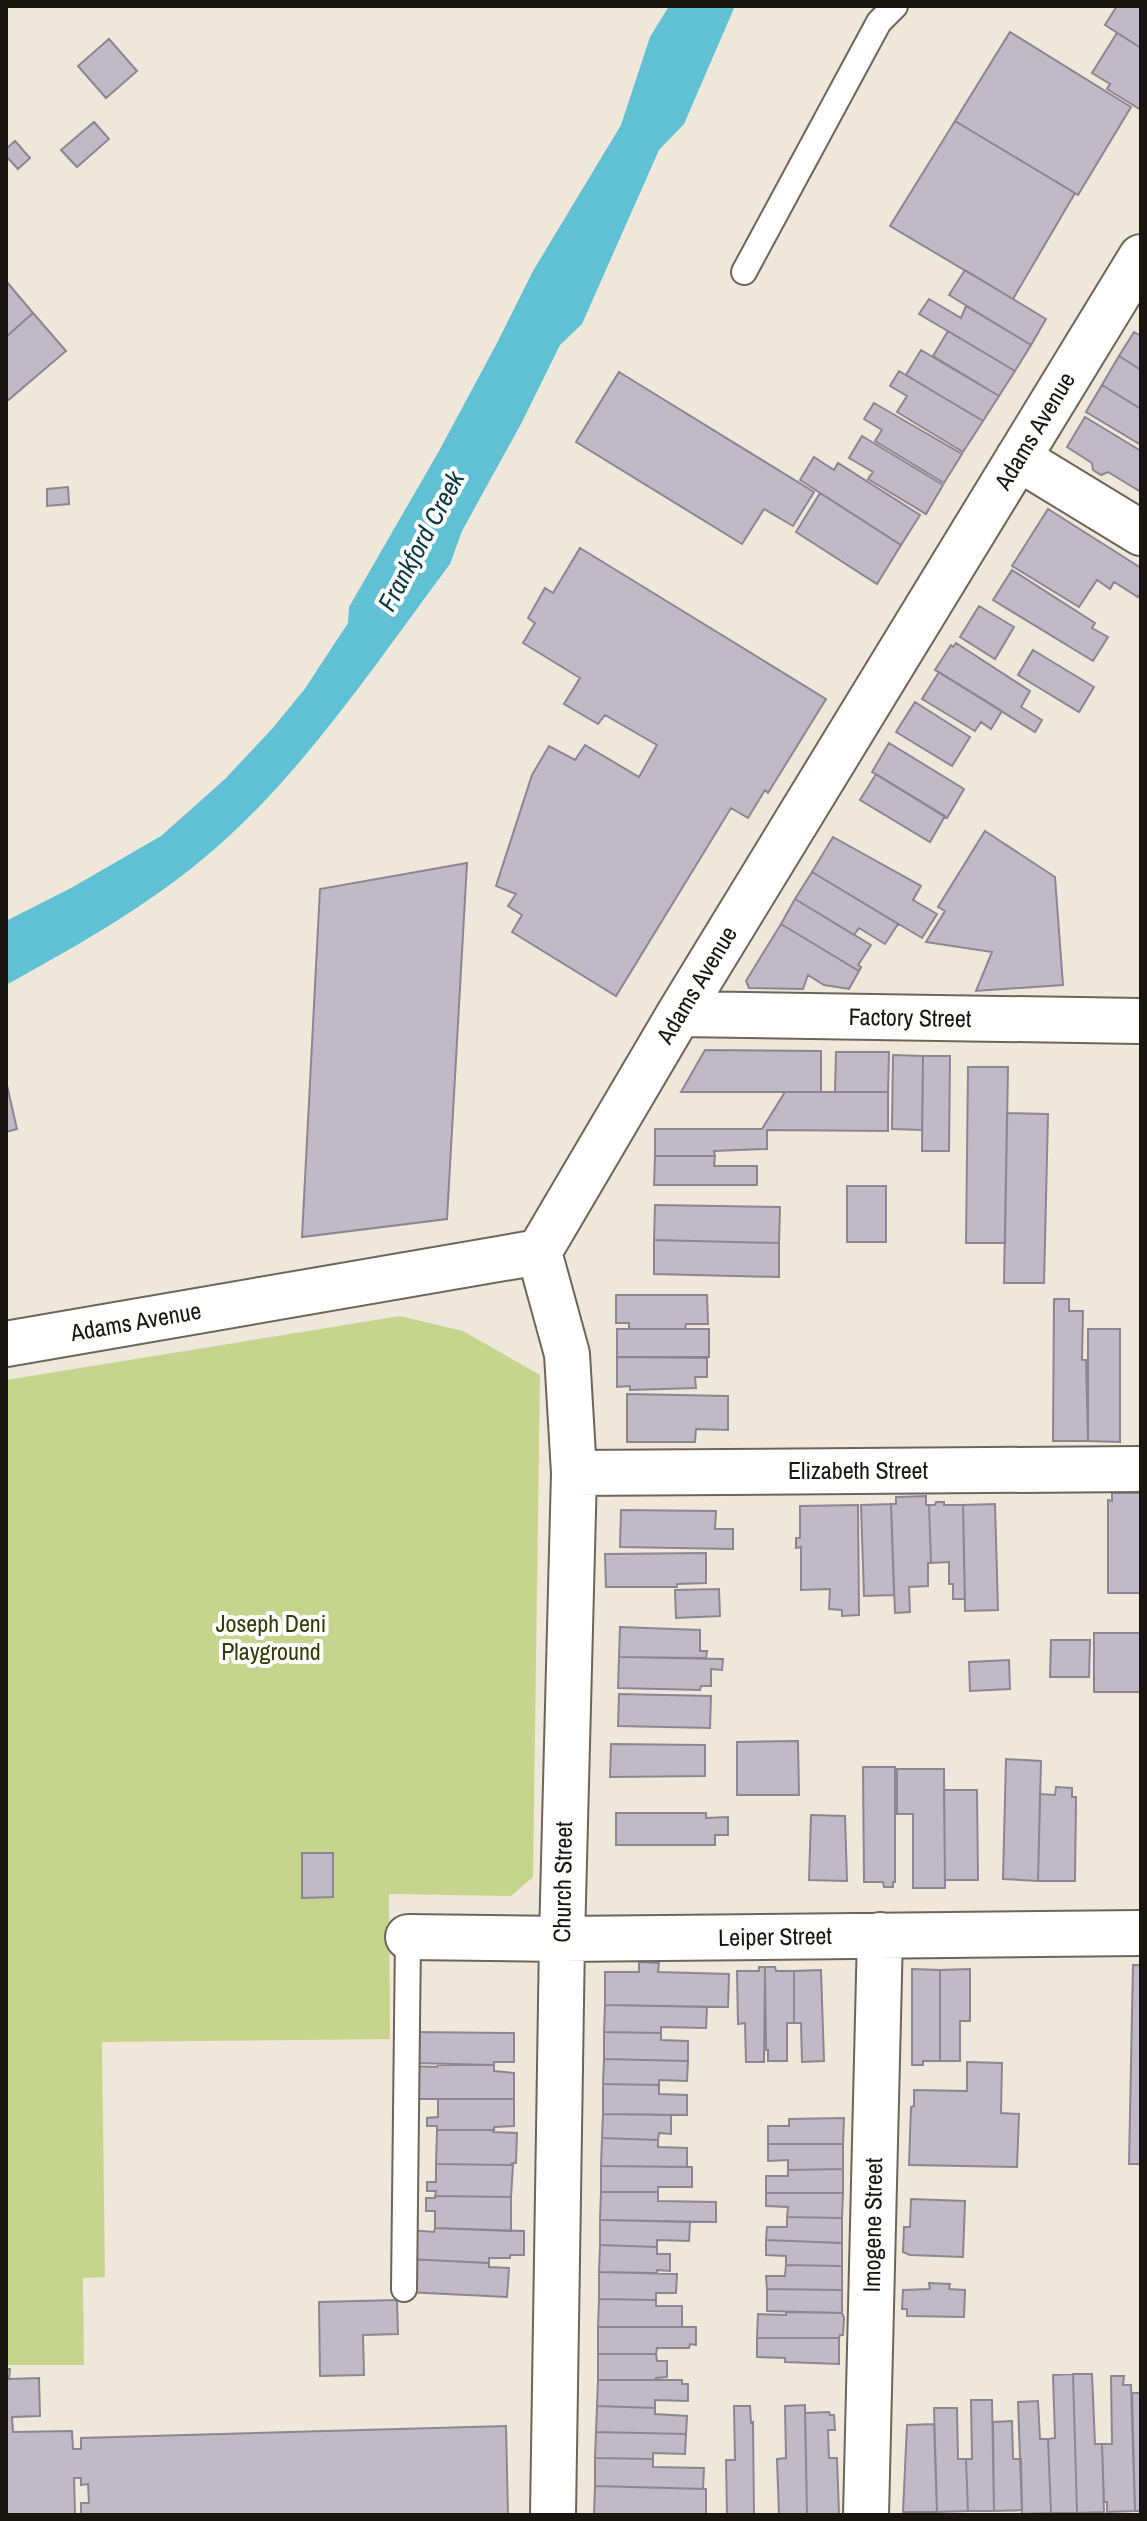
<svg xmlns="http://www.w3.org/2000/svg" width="1147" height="2521" font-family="'Archivo Narrow',sans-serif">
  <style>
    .green { fill: #c6d58d }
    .water { fill: #60c1d4 }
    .building { fill: #c0bac7; stroke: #8b8692; stroke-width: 2 }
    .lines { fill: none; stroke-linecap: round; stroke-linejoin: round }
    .lane-casing { stroke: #6c655a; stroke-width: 28 }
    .street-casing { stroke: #6c655a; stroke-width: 48 }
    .lane { stroke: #fff; stroke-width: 24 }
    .street { stroke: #fff; stroke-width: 44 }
    .labels { text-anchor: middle; stroke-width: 8; stroke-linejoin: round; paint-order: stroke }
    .street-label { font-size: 24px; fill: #181511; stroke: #fff }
    .park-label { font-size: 24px; fill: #333b03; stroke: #fff }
    .water-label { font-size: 26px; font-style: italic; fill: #093840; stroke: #fff }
  </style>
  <rect width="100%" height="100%" fill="#efe7da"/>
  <!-- green -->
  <path class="green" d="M400 1316 463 1331 540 1375 533 1877 511 1896 389 1894 390 2039 102 2042 105 2277 83 2278 84 2365H6V1380Z"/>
  <!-- water -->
  <path class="water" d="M669 6H735L684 124 659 150 582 324 560 345 522 422 462 531 450 564C381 656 313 759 228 837 162 898 84 942 6 985V921L71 888 161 836 225 779 271 730 304 690 348 623 349 607 439 451 497 343 533 271 621 125 650 37Z"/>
  <!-- building -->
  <path class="building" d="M1117 6H1141V48L1105 25Z
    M1010 32 1131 107 1078 195 955 121Z
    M1117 33 1141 48V110L1107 89 1110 84 1092 73Z
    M109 39 137 71 106 98 78 66Z
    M955 121 1075 193 1013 299 890 226Z
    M94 122 109 139 77 167 61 150Z
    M15 141 30 158 18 169 6 156V149Z
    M965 270 1046 319 1031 345 949 295Z
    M6 281 33 313 6 337Z
    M929 299 961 318 966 306 1031 345 1015 371 919 314Z
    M33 313 66 351 6 402V337Z
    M948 331 1015 371 999 396 933 356Z
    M1134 332 1141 336V370L1119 356Z
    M921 350 999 396 983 421 906 375Z
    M1119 356 1141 370V409L1102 385Z
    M899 371 983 421 963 452 897 412 907 396 890 386Z
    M619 372 814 492 793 526 764 509 742 544 576 442Z
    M1102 385 1141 409V445L1086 412Z
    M874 403 962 454 944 483 875 441 882 430 864 419Z
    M1085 417 1141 451V492L1108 472 1101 475 1093 470 1092 463 1067 447Z
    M862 436 943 485 926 514 868 479 873 472 849 458Z
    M814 457 834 470 838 463 920 515 901 545 800 480Z
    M68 487 69 504 47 506V489Z
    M820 493 901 545 877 584 796 532Z
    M1048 509 1141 568V592L1138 597 1114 582 1110 589 1097 580 1079 607 1012 566Z
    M580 548 826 699 768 793 765 790 748 818 731 808 616 996 512 932 522 915 508 906 516 894 496 886 532 775 549 746 575 760 585 745 639 777 657 745 605 715 598 724 564 704 580 678 523 643 535 623 528 618 545 588 553 593Z
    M1012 570 1095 623 1092 628 1108 637 1093 661 993 600Z
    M979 606 1014 627 995 659 960 637Z
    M956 643 1030 691 1021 707 1042 720 1035 732 935 670 951 645 953 647Z
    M1033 650 1094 687 1079 712 1018 675Z
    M939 672 1002 711 991 729 981 722 975 731 922 699Z
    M915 702 970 737 952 766 896 732Z
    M889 743 964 789 947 818 872 772Z
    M876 774 945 816 930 842 860 800Z
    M985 831 1055 877 1063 985 976 991 992 952 926 942 945 911 938 907Z
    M833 837 921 886 913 900 937 914 922 938 812 872Z
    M467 863 447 1219 302 1237 320 889Z
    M812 872 898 924 885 944 859 928 854 935 795 899Z
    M795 899 871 945 858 965 861 967 859 971 781 924Z
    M781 924 859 971 849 989 824 985 808 975 803 989 749 988 746 981Z
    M705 1050 821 1051V1092H681Z
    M836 1052H889L888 1092H835Z
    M893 1055 923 1056 922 1130 892 1129Z
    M923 1056H950L949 1151H922Z
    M968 1067H1008L1005 1243H966Z
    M6 1081 17 1129 6 1132Z
    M785 1092H888V1131L767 1130V1149L714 1151 715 1156H655V1129H762Z
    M1007 1113 1048 1114 1044 1283H1004Z
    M655 1156H715L714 1166H757V1185H654Z
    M847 1186H886V1242H847Z
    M655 1205 780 1207 779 1243 654 1240Z
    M654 1240 779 1243V1277L654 1274Z
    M616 1295H707L708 1324H686L685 1329H629V1323H616Z
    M1054 1299H1069V1311H1083L1082 1360H1086L1088 1441H1053Z
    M617 1329H709V1357H617Z
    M1088 1329H1120V1442L1088 1441Z
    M617 1357 707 1358V1377H695L696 1388 630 1390V1386L617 1387Z
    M627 1394 728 1396V1430L696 1429 695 1442H627Z
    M1112 1493H1141V1593H1108V1500L1112 1501Z
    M926 1496V1505H929L931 1563H928V1586L909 1587 910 1612 895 1613 891 1504H896V1497Z
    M936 1502H944V1505H963L965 1599H953V1584H949V1562L931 1563 929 1505H935Z
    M891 1504 894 1595 864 1596 861 1505Z
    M995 1504 998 1610 965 1611 963 1505Z
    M858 1505 859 1615 842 1616V1610L829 1609 830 1589 801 1590V1547L796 1548V1538H800V1506Z
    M621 1510 716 1511 715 1529H733V1549L620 1547Z
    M706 1553V1583L677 1584V1587H606L605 1554Z
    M719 1589 720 1616 676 1618 675 1590Z
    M620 1627 700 1630V1651H707L706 1658 619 1657Z
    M1094 1633H1141V1692H1094Z
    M1051 1640H1090L1089 1677H1050Z
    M619 1657 723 1659 722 1670 711 1669V1686H701L700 1690 618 1688Z
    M1009 1660 1010 1689 970 1691 969 1662Z
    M619 1694 711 1696 710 1728 618 1726Z
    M798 1741 799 1795H737V1742Z
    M611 1744 705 1745V1776L610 1777Z
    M1006 1759 1041 1761 1038 1881 1003 1879Z
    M863 1767H895V1882H893V1887H884L883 1882H864Z
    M897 1769H944L945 1888H913V1814H897Z
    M1056 1787 1072 1788V1797H1076L1075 1881H1038L1040 1794 1055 1795Z
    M944 1790H977L978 1880H945Z
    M616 1813H706V1818L728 1817V1835H715V1845H616Z
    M811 1815 845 1816 847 1881 809 1880Z
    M302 1853H333V1897L302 1898Z
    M639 1962 659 1963 658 1972 729 1974 728 2007 605 2005V1972H639Z
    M1133 1965H1141V2164H1129Z
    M759 1967H765L764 2062H746L745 2023 738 2024 737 1971H759Z
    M765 1967H775L776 1971H794V2023H787V2061H768V2050H766Z
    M912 1969 940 1970V2061H923V2065H912Z
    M970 1969V2021H960V2061H940V1970Z
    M821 1970 824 2061 802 2062 801 2023H794V1971Z
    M605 2005 707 2007 706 2028 661 2027V2033L604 2032Z
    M413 2032 514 2033V2062H494V2065L413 2063Z
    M604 2032 661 2033V2040L688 2041V2061L604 2059Z
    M604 2059 688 2061 687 2081 659 2080V2085L603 2084Z
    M967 2062 1002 2063 1001 2113 1019 2114 1017 2167 909 2165 911 2107 914 2106V2090L967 2091Z
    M438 2065H494V2071L514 2073V2099H408V2066L437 2067Z
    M603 2084 659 2085V2094L687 2095V2115L603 2114Z
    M438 2099H514V2126L494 2127V2130H437V2126H427V2118L438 2117Z
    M603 2114 671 2115V2134L659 2133 658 2140 602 2138Z
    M844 2118 843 2144H768V2126H789V2119Z
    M437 2130H494L493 2132 517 2133 516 2163H512L513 2165 436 2164Z
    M602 2138 658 2140V2147L687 2148V2167L601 2166Z
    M768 2144H843V2169L788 2170V2160L768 2161Z
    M436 2164 513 2165 511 2197 435 2196 436 2191H427V2182H436Z
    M601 2166 692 2167V2187H658V2192H601Z
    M843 2169V2193H766V2176H788V2170Z
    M601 2192H658V2201L716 2202V2222L600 2220Z
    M766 2193H843L842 2218 787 2217 788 2207 766 2206Z
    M435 2196 511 2197V2231L435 2228V2211H426V2198H435Z
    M911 2199 965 2201 963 2257 910 2255 903 2252 904 2227H910Z
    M787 2217 842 2218V2243L766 2240 767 2227H787Z
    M600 2220 690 2222 689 2241 657 2240V2247L600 2245Z
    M435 2228 524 2231V2255H510V2258H489V2263L407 2259 409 2230 434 2232Z
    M766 2240 842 2243V2266L786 2265V2256L766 2255Z
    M600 2245 657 2247V2254H670V2271L657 2270V2273L599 2272Z
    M407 2259 489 2263V2267L509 2268 507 2297 406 2292Z
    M786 2265 842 2266V2290L767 2289 766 2276H785Z
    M599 2272 677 2274 676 2293H656V2300L599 2299Z
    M929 2283 950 2284 949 2289 965 2290 964 2317 907 2316V2309H902L903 2290 930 2289Z
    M767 2289 842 2290V2313L767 2311Z
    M599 2299 656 2300V2306H682V2327H598Z
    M397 2300 398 2334 363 2335 364 2375 320 2376 319 2302Z
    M786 2312 842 2313 844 2318 843 2335H840L839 2338H757L758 2314 786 2315Z
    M598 2327H696V2345L690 2344 689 2348H657L656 2354H598Z
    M757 2338H839V2364L785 2362V2358L757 2357Z
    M598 2354H656L657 2361H667V2377L656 2378 655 2380H598Z
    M6 2369H10L9 2379 39 2378 40 2416 12 2417 13 2432 72 2431 73 2449H81V2438L506 2426 508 2515H81V2503H89L88 2484 81 2485V2478H74L75 2515H6Z
    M1073 2374 1077 2513H1051L1048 2439 1055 2438 1053 2375Z
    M1073 2374H1092L1095 2444H1102L1104 2512 1077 2513Z
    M1111 2376H1124L1123 2385H1131L1135 2511 1107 2512V2502H1104L1102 2444H1112Z
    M598 2380H682V2384H688V2401L655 2400V2408L597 2406Z
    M1132 2393H1141V2511H1135Z
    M971 2400H992L994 2511H968L966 2459H972Z
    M1038 2401 1040 2439H1048L1051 2513 1022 2514 1018 2402Z
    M805 2405 807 2515H779L777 2459 786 2458 785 2406Z
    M597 2406 655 2408V2414L687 2416 686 2434 596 2432Z
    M734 2406H750L751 2423 753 2422 754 2515H727L726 2460H735Z
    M934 2408H957L958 2459H966L968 2511 937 2512Z
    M829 2412 830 2415H834L835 2430H828L829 2458H837L839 2514 807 2515 805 2413Z
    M1012 2421 1013 2459H1021L1022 2510 994 2511 993 2422Z
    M934 2424 937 2512H903L907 2425Z
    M596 2432 686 2434 685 2454 653 2453V2459L595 2458Z
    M595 2458 653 2459V2467L704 2468 703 2489 595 2486Z
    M595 2486 706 2489V2515H594Z"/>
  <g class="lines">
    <defs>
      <path id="lane" d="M744 272 879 22 895 6
        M404 2289 408 1937"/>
      <path id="street" d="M1018 458 1141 533
        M679 1014 1141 1021
        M539 1252 567 1354 574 1473 562 1939 553 2515
        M6 1344 539 1252 679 1014 1141 257
        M574 1473 1141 1469
        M408 1937 562 1939 1141 1933
        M866 2515 880 1935"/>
    </defs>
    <!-- lane casing -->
    <use href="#lane" class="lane-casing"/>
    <!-- street casing -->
    <use href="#street" class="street-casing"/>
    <!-- lane -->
    <use href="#lane" class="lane"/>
    <!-- street -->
    <use href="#street" class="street"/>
  </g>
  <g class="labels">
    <!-- street labels -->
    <g class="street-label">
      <text transform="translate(1035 431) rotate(-59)" y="8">Adams Avenue</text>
      <text transform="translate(697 985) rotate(-59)" y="8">Adams Avenue</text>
      <text transform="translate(910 1018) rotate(1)" y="8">Factory Street</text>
      <text transform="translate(136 1322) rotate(-10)" y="8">Adams Avenue</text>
      <text x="858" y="1479">Elizabeth Street</text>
      <text transform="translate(563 1882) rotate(-89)" y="8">Church Street</text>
      <text transform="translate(775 1937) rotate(-1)" y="8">Leiper Street</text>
      <text transform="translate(873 2225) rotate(-89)" y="8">Imogene Street</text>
    </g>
    <!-- park labels -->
    <g class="park-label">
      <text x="271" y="1632">Joseph Deni<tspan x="271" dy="28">Playground</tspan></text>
    </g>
    <!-- water labels -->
    <g class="water-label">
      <text transform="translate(421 541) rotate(-62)" y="9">Frankford Creek</text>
    </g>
  </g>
  <!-- border -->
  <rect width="1147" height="2521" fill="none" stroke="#181511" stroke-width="16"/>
</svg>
